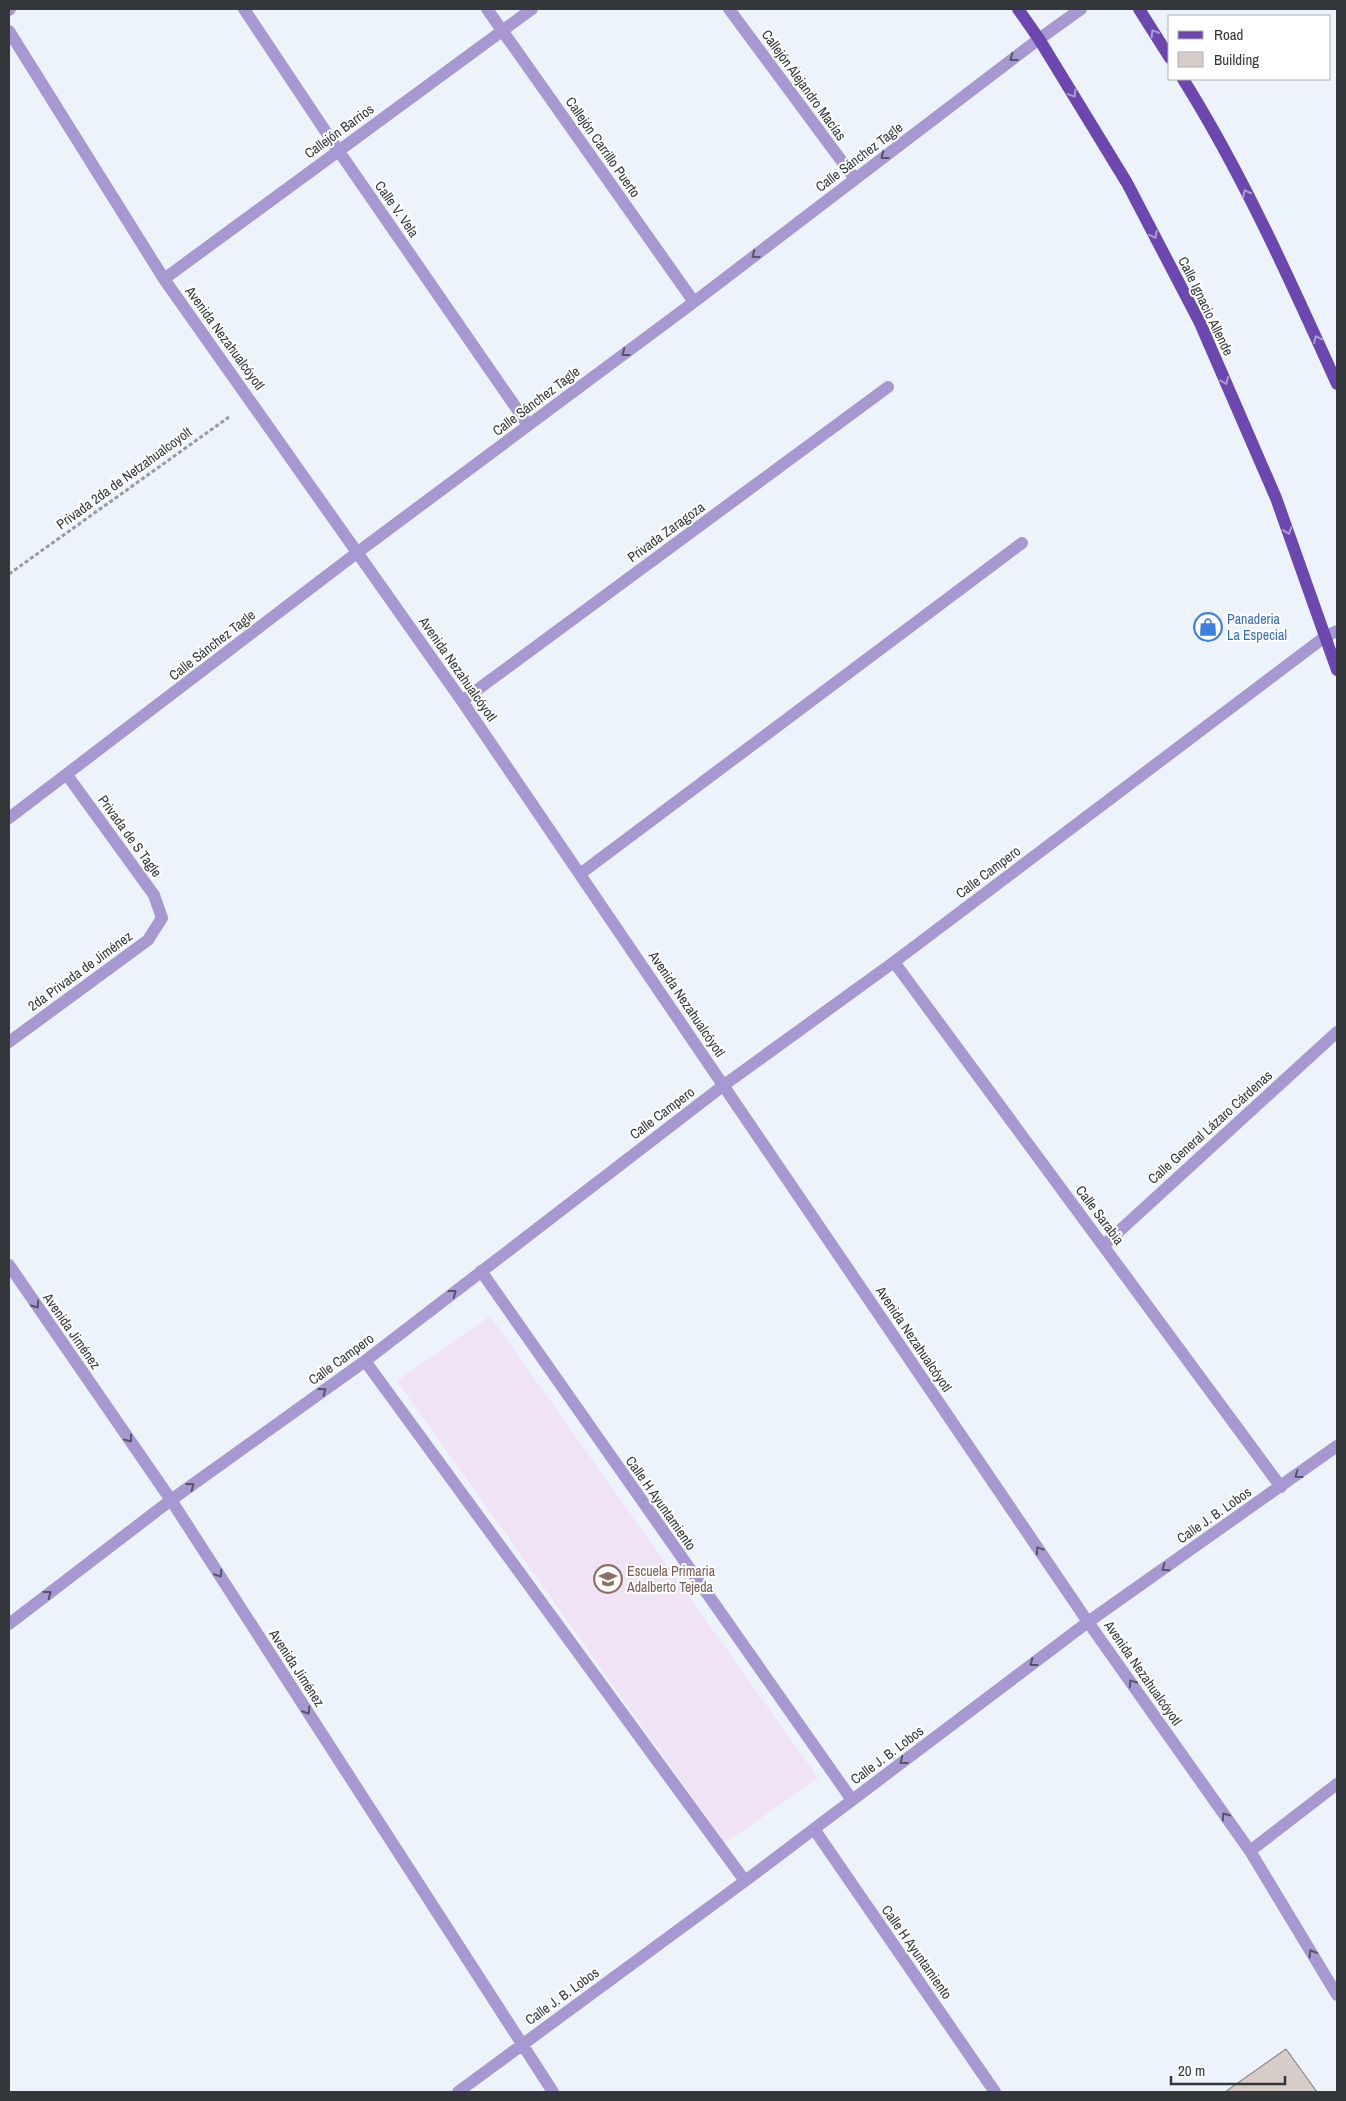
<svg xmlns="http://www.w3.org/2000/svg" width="1346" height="2101" font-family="'Archivo Narrow',sans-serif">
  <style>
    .education { fill: #f0e3f6 }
    .building { fill: #d7cdc8; stroke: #8d8480 }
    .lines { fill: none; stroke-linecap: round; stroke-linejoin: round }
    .path { stroke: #969ba1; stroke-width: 3; stroke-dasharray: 4 2.5; stroke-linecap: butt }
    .minor { stroke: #a798d1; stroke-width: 12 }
    .major { stroke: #6c47af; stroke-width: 12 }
    .oneway { stroke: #ae9ad3 }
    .oneway2 { stroke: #565467 }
    .labels { text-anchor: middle; stroke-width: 4; stroke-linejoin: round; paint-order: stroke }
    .street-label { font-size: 14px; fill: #34373a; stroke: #fff }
    .shop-label { font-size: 14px; fill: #366cbe; stroke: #fff; text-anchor: start }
    .education-label { font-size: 14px; fill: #785e54; stroke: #fff; text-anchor: start }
  </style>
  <rect width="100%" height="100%" fill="#ecf3fb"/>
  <!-- education -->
  <path class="education" d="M490 1316 818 1778 725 1843 397 1381Z"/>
  <!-- building -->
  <path class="building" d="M1286 2049 1317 2092H1225Z
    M1286 2049 1317 2092H1225Z"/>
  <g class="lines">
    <!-- path -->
    <path class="path" d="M9 574 229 417"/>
    <!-- minor -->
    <path class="minor" d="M244 9 338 150 528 425
      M487 9 694 302
      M729 9 855 179
      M9 10 10 9
      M9 31 164 279 462 701 1088 1622 1250 1851 1337 1995
      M164 279 532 9
      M462 701 888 387
      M9 818 358 552 694 302 1039 39 1081 9
      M580 874 1022 543
      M894 962 1281 1487
      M9 1042 148 940 162 918 154 895 67 775
      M1104 1245 1337 1032
      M9 1265 171 1500 553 2092
      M481 1271 852 1800
      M365 1361 745 1881
      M9 1624 171 1500 365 1361 724 1085 894 962 1326 636 1337 631
      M814 1829 995 2092
      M1250 1851 1337 1784
      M458 2092 745 1881 1088 1622 1337 1446"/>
    <!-- major -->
    <path class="major" d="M1018 9 1039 39 1127 183 1200 323 1276 498 1337 670
      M1139 9 1170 58
      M1183 79C1243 175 1290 280 1337 384"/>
  </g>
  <!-- one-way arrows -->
  <defs><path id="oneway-chevron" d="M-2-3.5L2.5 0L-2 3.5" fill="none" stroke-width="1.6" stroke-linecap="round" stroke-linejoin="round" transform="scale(1.25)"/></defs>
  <g class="oneway">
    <use href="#oneway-chevron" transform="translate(1154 33) rotate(-122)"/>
    <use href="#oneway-chevron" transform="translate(1073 94) rotate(59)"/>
    <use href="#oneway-chevron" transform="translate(1246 193) rotate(-117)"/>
    <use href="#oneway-chevron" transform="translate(1154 235) rotate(62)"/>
    <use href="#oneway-chevron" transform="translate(1317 339) rotate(-115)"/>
    <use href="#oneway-chevron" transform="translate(1225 381) rotate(67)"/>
    <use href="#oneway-chevron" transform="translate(1288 531) rotate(70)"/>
  </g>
  <g class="oneway2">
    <use href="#oneway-chevron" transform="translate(1013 58) rotate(143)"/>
    <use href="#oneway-chevron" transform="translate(884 156) rotate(143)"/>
    <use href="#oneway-chevron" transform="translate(755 255) rotate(142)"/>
    <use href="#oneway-chevron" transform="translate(625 353) rotate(143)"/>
    <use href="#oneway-chevron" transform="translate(453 1293) rotate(-37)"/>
    <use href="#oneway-chevron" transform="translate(36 1305) rotate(55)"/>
    <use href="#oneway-chevron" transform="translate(323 1391) rotate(-36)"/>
    <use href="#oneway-chevron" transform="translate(129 1439) rotate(55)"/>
    <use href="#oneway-chevron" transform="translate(1298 1475) rotate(144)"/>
    <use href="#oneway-chevron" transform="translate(191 1486) rotate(-36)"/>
    <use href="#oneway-chevron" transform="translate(1039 1550) rotate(-124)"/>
    <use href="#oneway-chevron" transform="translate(1165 1568) rotate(145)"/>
    <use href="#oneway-chevron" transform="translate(219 1574) rotate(57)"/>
    <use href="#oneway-chevron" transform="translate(48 1594) rotate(-37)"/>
    <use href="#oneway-chevron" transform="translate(1033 1663) rotate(143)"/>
    <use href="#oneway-chevron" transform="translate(1132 1683) rotate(-125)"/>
    <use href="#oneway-chevron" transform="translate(307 1711) rotate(57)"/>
    <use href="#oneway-chevron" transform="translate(903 1761) rotate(143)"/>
    <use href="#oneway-chevron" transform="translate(1225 1816) rotate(-125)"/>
    <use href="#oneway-chevron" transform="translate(1312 1953) rotate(-121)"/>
  </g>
  <!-- icons -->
  <defs>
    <symbol id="shop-ring" viewBox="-11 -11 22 22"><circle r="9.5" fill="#fff" stroke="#3f7fe0" stroke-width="1.5"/><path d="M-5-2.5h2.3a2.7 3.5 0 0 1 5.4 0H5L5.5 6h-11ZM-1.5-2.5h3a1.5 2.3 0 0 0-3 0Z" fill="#3f7fe0"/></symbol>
    <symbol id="school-ring" viewBox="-11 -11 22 22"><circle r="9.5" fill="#fff" stroke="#8d6e63" stroke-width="1.5"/><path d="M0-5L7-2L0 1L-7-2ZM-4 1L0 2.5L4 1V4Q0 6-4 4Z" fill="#8d6e63"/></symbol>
  </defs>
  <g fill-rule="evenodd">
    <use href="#shop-ring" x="1192" y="611" width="32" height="32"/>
    <use href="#school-ring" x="592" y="1563" width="32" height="32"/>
  </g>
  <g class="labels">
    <!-- street labels -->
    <g class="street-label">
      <text transform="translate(804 85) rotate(54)" y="5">Callejón Alejandro Macías</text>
      <text transform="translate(339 131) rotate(-36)" y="5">Callejón Barrios</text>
      <text transform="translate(603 147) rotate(55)" y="5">Callejón Carrillo Puerto</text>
      <text transform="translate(859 157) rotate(-37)" y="5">Calle Sánchez Tagle</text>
      <text transform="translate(397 209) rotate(55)" y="5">Calle V. Vela</text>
      <text transform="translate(1206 306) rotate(64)" y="5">Calle Ignacio Allende</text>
      <text transform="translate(225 338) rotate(54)" y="5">Avenida Nezahualcóyotl</text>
      <text transform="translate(536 401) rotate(-37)" y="5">Calle Sánchez Tagle</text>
      <text transform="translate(124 478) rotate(-36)" y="5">Privada 2da de Netzahualcoyolt</text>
      <text transform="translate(666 532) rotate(-36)" y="5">Privada Zaragoza</text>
      <text transform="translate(212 645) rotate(-38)" y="5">Calle Sánchez Tagle</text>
      <text transform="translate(458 669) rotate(55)" y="5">Avenida Nezahualcóyotl</text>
      <text transform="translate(130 836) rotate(54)" y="5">Privada de S Tagle</text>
      <text transform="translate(988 872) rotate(-37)" y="5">Calle Campero</text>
      <text transform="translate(80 971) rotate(-36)" y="5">2da Privada de Jiménez</text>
      <text transform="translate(687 1004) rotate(56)" y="5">Avenida Nezahualcóyotl</text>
      <text transform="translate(662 1113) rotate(-37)" y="5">Calle Campero</text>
      <text transform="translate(1210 1127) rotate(-42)" y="5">Calle General Lázaro Cárdenas</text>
      <text transform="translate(1100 1215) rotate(53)" y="5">Calle Sarabia</text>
      <text transform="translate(72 1331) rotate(55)" y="5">Avenida Jiménez</text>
      <text transform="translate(914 1339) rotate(56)" y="5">Avenida Nezahualcóyotl</text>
      <text transform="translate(341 1359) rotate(-36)" y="5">Calle Campero</text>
      <text transform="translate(661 1503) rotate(55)" y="5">Calle H Ayuntamiento</text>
      <text transform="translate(1214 1515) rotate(-35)" y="5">Calle J. B. Lobos</text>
      <text transform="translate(297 1668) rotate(57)" y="5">Avenida Jiménez</text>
      <text transform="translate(1143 1673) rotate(55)" y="5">Avenida Nezahualcóyotl</text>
      <text transform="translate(887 1755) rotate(-37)" y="5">Calle J. B. Lobos</text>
      <text transform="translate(917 1952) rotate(55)" y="5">Calle H Ayuntamiento</text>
      <text transform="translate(562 1996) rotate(-36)" y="5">Calle J. B. Lobos</text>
    </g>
    <!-- shop labels -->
    <g class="shop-label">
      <text x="1227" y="624">Panaderia<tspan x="1227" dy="16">La Especial</tspan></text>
    </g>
    <!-- education labels -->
    <g class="education-label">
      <text x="627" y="1576">Escuela Primaria<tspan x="627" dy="16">Adalberto Tejeda</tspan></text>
    </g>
  </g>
  <!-- border -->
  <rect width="1346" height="2101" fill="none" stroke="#34373a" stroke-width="20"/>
  <!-- legend -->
  <rect x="1168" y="15" width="162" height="65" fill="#ffffff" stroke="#aeafb0"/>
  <rect x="1178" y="31" width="25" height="8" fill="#6c47af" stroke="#aeafb0"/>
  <text x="1214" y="40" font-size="15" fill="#34373a">Road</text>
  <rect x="1178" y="52" width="25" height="15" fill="#d7cdc8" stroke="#aeafb0"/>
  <text x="1214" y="65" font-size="15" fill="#34373a">Building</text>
  <!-- scale -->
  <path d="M1171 2076v8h114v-8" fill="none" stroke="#34373a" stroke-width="2.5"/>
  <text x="1178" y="2076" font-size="15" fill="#34373a" stroke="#ffffff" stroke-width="4" paint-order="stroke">20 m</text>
</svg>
